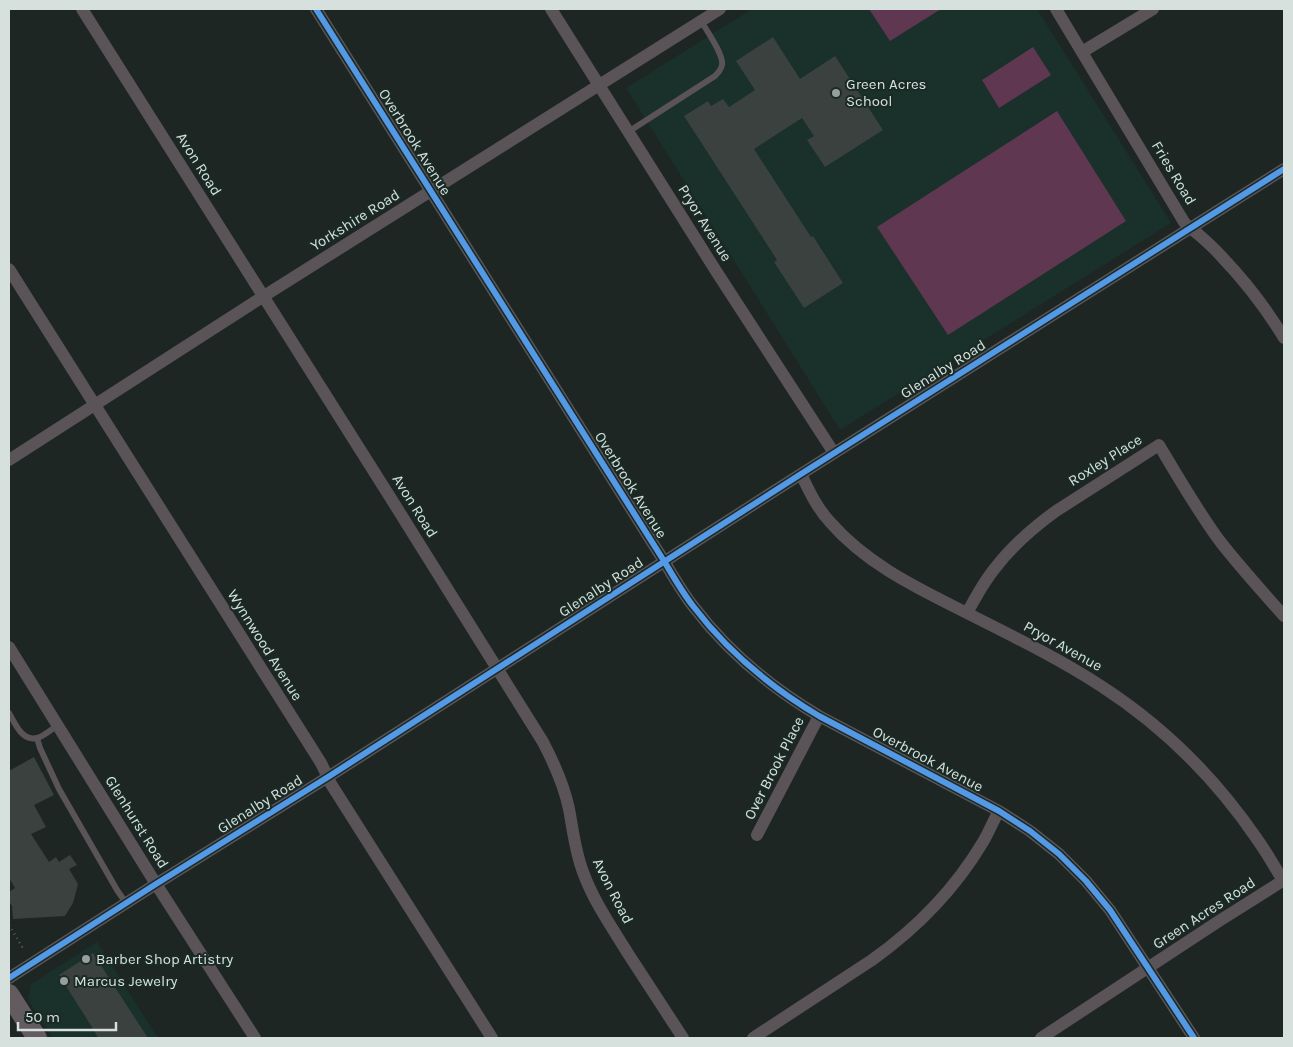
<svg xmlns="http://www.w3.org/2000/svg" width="1293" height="1047" font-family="Karla,sans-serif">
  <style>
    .built { fill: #1a302a }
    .green { fill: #5f3751 }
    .building { fill: #3a413f }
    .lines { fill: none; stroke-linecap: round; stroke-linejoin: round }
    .path { stroke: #5d5c5d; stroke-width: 2.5; stroke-dasharray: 1 4; stroke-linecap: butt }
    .service { stroke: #5a5357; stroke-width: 6 }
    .minor { stroke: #5a5357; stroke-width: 12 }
    .primary { stroke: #625c60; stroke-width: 20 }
    .cycleway-casing { stroke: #1a2a25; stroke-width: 9 }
    .cycleway { stroke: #5399e6; stroke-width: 6 }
    .poi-dot { fill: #969f9c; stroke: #1a2a25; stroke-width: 2 }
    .labels { text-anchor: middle; stroke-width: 4; stroke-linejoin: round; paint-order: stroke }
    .poi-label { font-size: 15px; fill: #d6e0dc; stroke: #1a2a25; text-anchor: start }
    .street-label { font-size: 15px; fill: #d6e0dc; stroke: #1a2a25 }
  </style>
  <rect width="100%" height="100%" fill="#1e2624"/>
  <!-- built -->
  <path class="built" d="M752 9H1037L1171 223 840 430 626 88Z
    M97 942 158 1038H53L28 1000 31 984Z"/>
  <!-- green -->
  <path class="green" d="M869 9H941L890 41Z
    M1033 47 1051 75 999 108 982 80Z
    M1057 111 1126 221 948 335 877 227Z"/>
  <!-- building -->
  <path class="building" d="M773 37 800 79 835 56 883 130 825 167 807 140 814 136 802 118 754 149 811 237 813 236 843 283 804 308 774 262 777 260 684 116 708 101 711 106 723 99 729 107 755 90 736 61Z
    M34 757 54 795 34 805 46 827 31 834 49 862 56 857 59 862 70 855 77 865 69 869 78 884 73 903 65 916 13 919 12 906 9 901V892L15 888 9 878V771Z
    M93 953 131 1012 148 1038H98L95 1032 59 975Z"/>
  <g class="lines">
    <!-- path -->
    <path class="path" d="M9 925 24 950"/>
    <!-- service -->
    <path class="service" d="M628 132 715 76C718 73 721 70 722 65 724 55 707 31 701 21
      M9 713C15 723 22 742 37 738 43 737 52 729 58 725
      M37 738 40 748 59 789 117 890 126 903"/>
    <!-- minor -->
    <path class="minor" d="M82 9 390 497 543 742C554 763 564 785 569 809 573 830 575 851 583 872 593 900 611 926 627 952 646 981 664 1009 683 1038
      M316 9 664 561C673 576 682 592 693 606 728 652 770 687 819 716L999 811 1030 831 1059 854 1086 881 1110 910 1194 1038
      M551 9 716 271 834 453
      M1056 9 1184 222C1188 227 1193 230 1198 234 1206 241 1214 248 1221 256 1245 281 1266 308 1284 338
      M1082 52 1153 9
      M9 269 321 763 331 784 492 1038
      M9 460 264 296 720 9
      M801 474C809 491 817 508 830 522 864 561 909 584 955 607 1004 632 1055 656 1101 686 1163 726 1216 779 1257 839 1267 853 1275 867 1283 881
      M967 613C976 597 984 581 996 567 1013 545 1034 527 1056 511L1159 445C1178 477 1197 510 1219 540 1239 566 1262 591 1284 616
      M9 647 156 884 255 1038
      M757 835 819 716
      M9 978 156 884 328 777 801 474 1284 169
      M753 1038 872 960C917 928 955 889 983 842 989 832 993 821 999 811
      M1041 1038 1219 921 1284 880"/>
    <!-- primary -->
    <path class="primary" d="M9 994 37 1038"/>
    <defs>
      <path id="cycleway" d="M316 9 664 561C673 576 682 592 693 606 728 652 770 687 819 716L999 811 1030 831 1059 854 1086 881 1110 910 1194 1038
        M9 978 156 884 328 777 801 474 1284 169"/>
    </defs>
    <!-- cycleway casing -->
    <use href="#cycleway" class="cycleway-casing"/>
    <!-- cycleway -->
    <use href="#cycleway" class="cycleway"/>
  </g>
  <!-- markers -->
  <g class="poi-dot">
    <circle cx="836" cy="93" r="5"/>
    <circle cx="86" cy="959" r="5"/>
    <circle cx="64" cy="981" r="5"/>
  </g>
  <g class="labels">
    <!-- poi labels -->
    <g class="poi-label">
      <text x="846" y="89">Green Acres<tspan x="846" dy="17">School</tspan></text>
      <text x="96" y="964">Barber Shop Artistry</text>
      <text x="74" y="986">Marcus Jewelry</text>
    </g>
    <!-- street labels -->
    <g class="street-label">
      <text transform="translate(415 142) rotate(58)" y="5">Overbrook Avenue</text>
      <text transform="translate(199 164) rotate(58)" y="5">Avon Road</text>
      <text transform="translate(1174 173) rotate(59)" y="5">Fries Road</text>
      <text transform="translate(355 220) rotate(-32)" y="5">Yorkshire Road</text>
      <text transform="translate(705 223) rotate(58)" y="5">Pryor Avenue</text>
      <text transform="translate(943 369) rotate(-32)" y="5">Glenalby Road</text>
      <text transform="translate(1105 460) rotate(-32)" y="5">Roxley Place</text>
      <text transform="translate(631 485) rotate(58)" y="5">Overbrook Avenue</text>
      <text transform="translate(415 506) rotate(58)" y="5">Avon Road</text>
      <text transform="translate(601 587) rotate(-33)" y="5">Glenalby Road</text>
      <text transform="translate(265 645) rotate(58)" y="5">Wynnwood Avenue</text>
      <text transform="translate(1063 646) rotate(29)" y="5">Pryor Avenue</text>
      <text transform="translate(928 759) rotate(28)" y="5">Overbrook Avenue</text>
      <text transform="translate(774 768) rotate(-63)" y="5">Over Brook Place</text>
      <text transform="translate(260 804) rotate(-32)" y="5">Glenalby Road</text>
      <text transform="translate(137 822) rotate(58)" y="5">Glenhurst Road</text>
      <text transform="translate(613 891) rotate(63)" y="5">Avon Road</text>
      <text transform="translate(1204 913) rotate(-33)" y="5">Green Acres Road</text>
    </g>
  </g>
  <!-- border -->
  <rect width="1293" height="1047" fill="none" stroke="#d6e0dc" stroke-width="20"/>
  <!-- scale -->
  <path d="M18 1022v8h98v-8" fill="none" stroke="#d6e0dc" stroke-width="2.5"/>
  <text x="25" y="1022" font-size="15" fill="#d6e0dc" stroke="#1a2a25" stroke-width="4" paint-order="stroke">50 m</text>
</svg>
